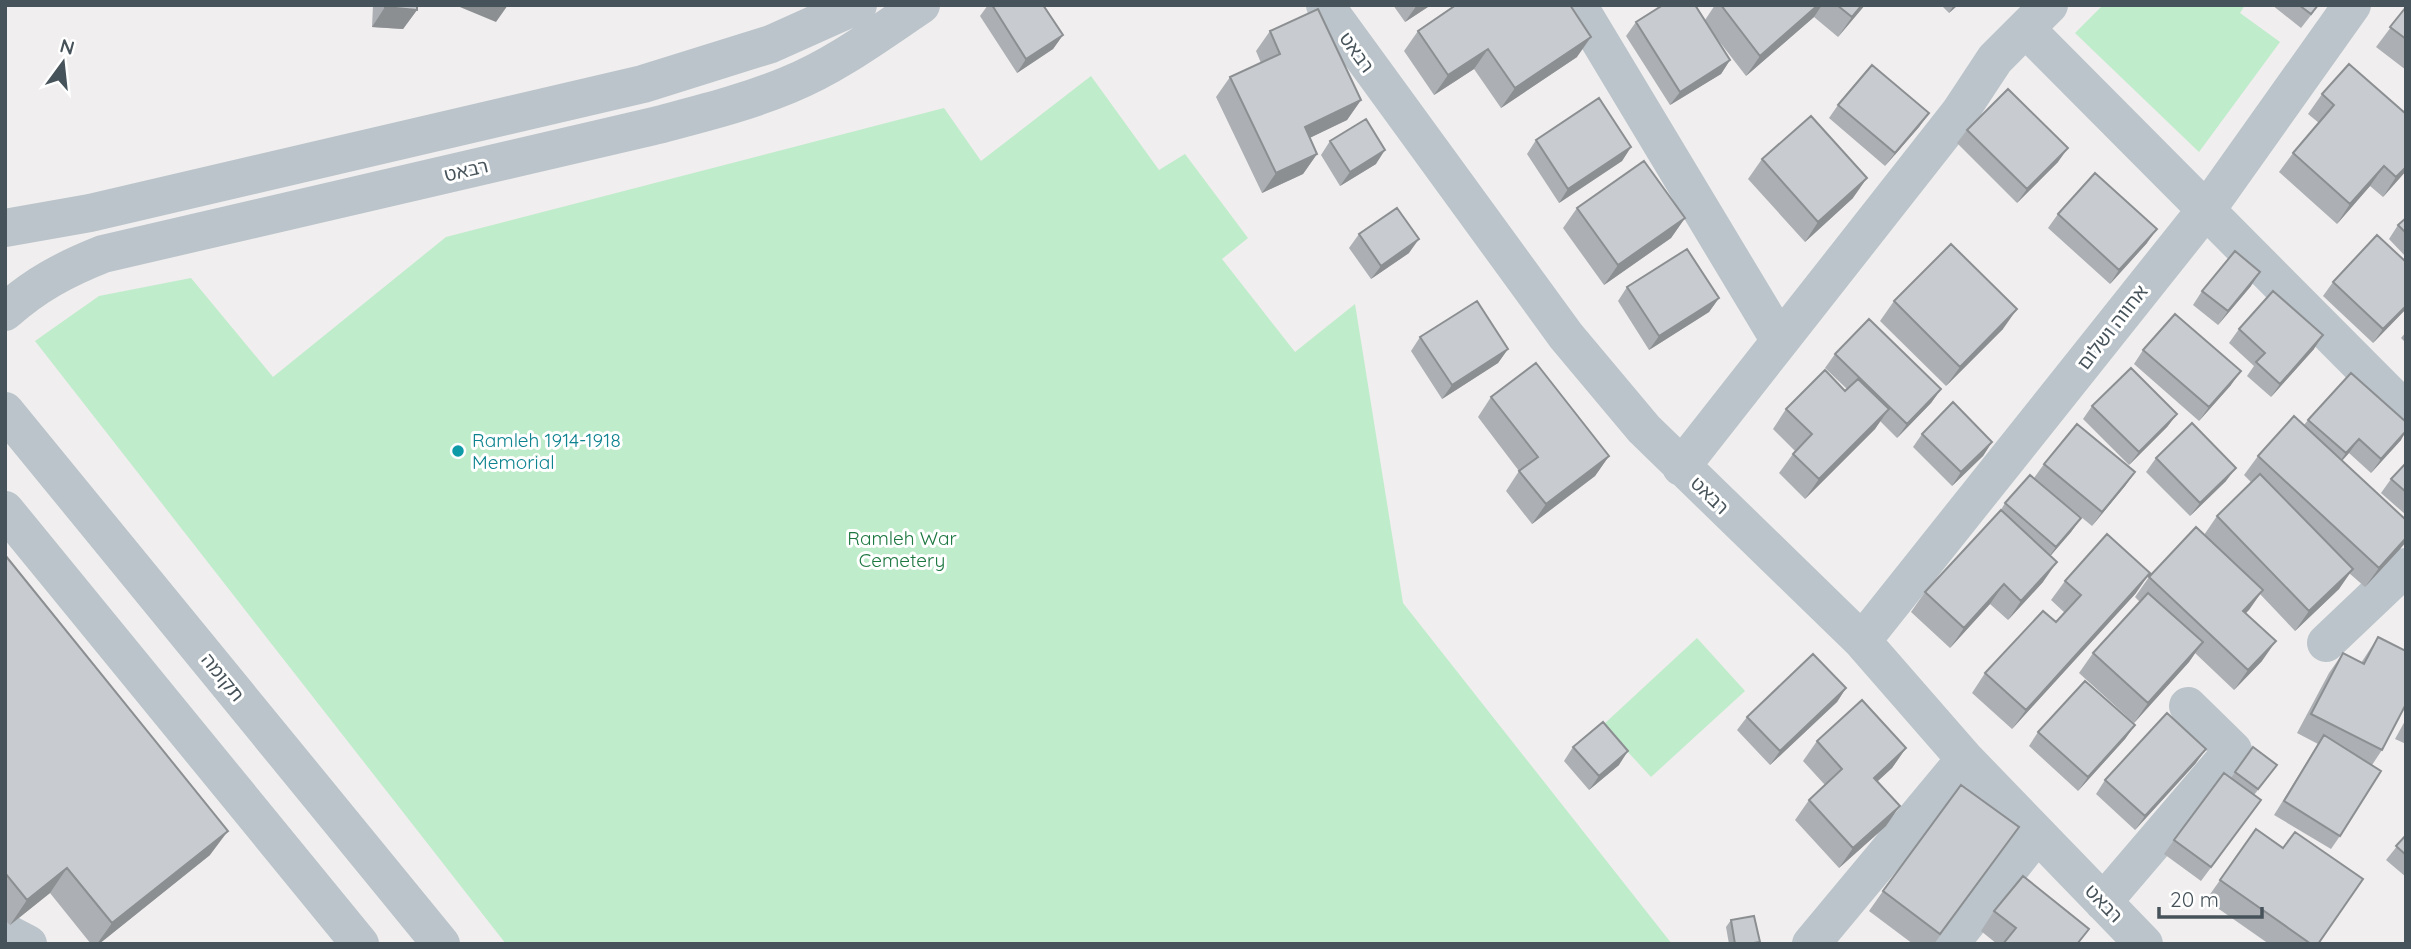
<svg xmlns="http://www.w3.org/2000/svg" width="2411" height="949" font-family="Quicksand,'Noto Sans Hebrew',sans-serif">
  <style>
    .green { fill: #bfeccb }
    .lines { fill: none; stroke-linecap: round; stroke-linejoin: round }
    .minor { stroke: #bac4ca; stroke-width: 38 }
    .wall { fill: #acafb3 }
    .shaded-wall { fill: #8c8f92 }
    .building { fill: #c8ccd0; stroke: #8c8f92; stroke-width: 2 }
    .culture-dot { fill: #0f9aa8; stroke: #fff; stroke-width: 2.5 }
    .labels { text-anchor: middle; stroke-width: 6; stroke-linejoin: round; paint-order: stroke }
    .street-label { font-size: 19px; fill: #47535a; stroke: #fff }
    .culture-label { font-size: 19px; fill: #0d838f; stroke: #fff; text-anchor: start }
    .park-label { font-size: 19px; fill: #1d7740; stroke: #fff }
  </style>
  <rect width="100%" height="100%" fill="#f0eeee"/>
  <!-- green -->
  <path class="green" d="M2103 5H2245L2240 13 2280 42 2199 152 2075 33Z
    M1091 76 1159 170 1185 154 1248 238 1222 259 1295 352 1355 304 1403 603 1672 944H506L35 341 99 296 191 278 273 377 446 237 944 108 981 161Z
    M1697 638 1745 691 1651 777 1603 725Z"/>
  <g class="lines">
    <!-- minor -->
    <path class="minor" d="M1325 5 1566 336 1644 429 1862 641 1965 759 2144 944
      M1578 5 1780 341
      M2026 29 2406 411
      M5 228 90 213 643 84 771 44 858 5
      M5 312C35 285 65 269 103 254L654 126C699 114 745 103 788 85 835 66 878 34 921 5
      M5 411 441 944
      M1681 467 1960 112 1995 59 2049 5
      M5 510 360 944
      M1862 641 2215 198 2352 5
      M2326 643 2406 567
      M2103 902 2233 750 2188 706
      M5 932 28 944
      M1811 944 1965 759
      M1950 944 2037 834"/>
  </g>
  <!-- wall -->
  <path class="wall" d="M373 5H417V10L403 29 372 27Z
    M988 5H1043L1063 35 1053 49 1017 73 980 16Z
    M1393 5H1431L1405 22Z
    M1715 5H1865L1838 37 1814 17 1746 76 1712 32 1730 60 1721 74 1670 105 1626 36 1636 22 1705 20Z
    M1941 5H1958L1949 13Z
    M2272 5H2319L2301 28Z
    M2406 7V70L2376 47Z
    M1270 31 1361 100 1347 120 1309 138 1317 154 1303 174 1262 193 1216 97 1230 77 1261 63 1256 51Z
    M1418 31 1577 57 1501 108 1474 69 1434 95 1404 51Z
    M2322 94 2406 171 2383 197 2370 186 2337 224 2279 172 2293 153 2319 123 2308 114Z
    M1838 105 1929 113 1919 127 1885 166 1829 118Z
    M1967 130 2058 162 2017 203 1957 143Z
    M1536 140 1631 147 1622 161 1559 203 1527 154Z
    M1330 141 1376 164 1340 186 1321 155Z
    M1762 159 1853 198 1805 242 1748 179Z
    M1577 208 1685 218 1671 238 1604 285 1563 228Z
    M2058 214 2147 243 2110 284 2048 228Z
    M2406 218V257L2389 239 2398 225Z
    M1359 234 1409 253 1371 279 1349 248Z
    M2333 282 2406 309 2373 343 2323 296Z
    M2251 286 2218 325 2193 305 2202 291Z
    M1627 287 1719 298 1709 312 1649 350 1618 301Z
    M1894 301 2003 329 1946 386 1880 321Z
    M2239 329 2314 349 2271 397 2247 376 2254 366 2229 343Z
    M2406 332V343L2401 338Z
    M1420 337 1508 349 1498 363 1442 399 1411 351Z
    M2143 350 2231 385 2199 421 2134 364Z
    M1835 354 1941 389 1931 403 1897 438 1880 421 1875 429 1805 499 1779 473 1795 451 1773 429 1786 409 1847 389 1825 368Z
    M1491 397 1609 456 1595 476 1532 524 1506 491 1519 471 1478 417Z
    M2092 406 2177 414 2167 427 2129 465 2083 419Z
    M2308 420 2401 440 2371 473 2349 453 2342 461 2401 548 2365 587 2349 573 2339 589 2295 631 2260 594 2246 613 2262 661 2234 690 2195 653 2189 662 2134 723 2079 673 2093 653 2140 602 2135 597 2149 577 2204 535 2217 516 2251 482 2244 475 2258 456 2304 425Z
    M1922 434 1992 442 1983 456 1952 486 1913 447Z
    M2156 458 2226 481 2190 516 2146 472Z
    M2406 463V515L2381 493 2391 479Z
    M2044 464 2135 472 2125 486 2092 526 2034 478Z
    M2005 503 2081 518 2071 532 2050 556 2043 582 2008 620 1990 604 1950 648 1911 612 1925 592 1999 513Z
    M5 555 210 855 99 944H91L50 893 10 925 5 920Z
    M2065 581 2136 593 2012 729 1972 693 1985 673 2056 622 2065 613 2051 600Z
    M2378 637 2382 750 2372 765 2340 836 2331 849 2274 815 2318 744 2297 733 2329 673 2343 653 2361 663Z
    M1846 688 1837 702 1770 765 1737 730 1747 717Z
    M2406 719V744L2395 739Z
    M2135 725 2125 739 2078 791 2029 746 2038 732Z
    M1817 741 1906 748 1892 768 1877 782 1886 826 1839 868 1795 820 1809 800 1825 785 1803 761Z
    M1573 747 1619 765 1589 790 1564 761Z
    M2253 747 2277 765 2254 795 2251 814 2201 881 2164 854 2174 840 2231 778Z
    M2196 763 2135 830 2096 794 2105 780Z
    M2019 827 1934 944H1913L1869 911 1883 891Z
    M2256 829 2283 848 2318 944H2269L2206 900Z
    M2406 835V877L2386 860Z
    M1994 911 2077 944H1997L1981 931Z
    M1731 920 1760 942 1758 944H1729L1726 927Z"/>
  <!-- shaded-wall -->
  <path class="shaded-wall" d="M455 5H508L496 22Z
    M1417 5H1431L1405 22Z
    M1818 5H1822L1814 17 1746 76 1760 56Z
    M1862 5H1865L1838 37 1852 17Z
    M1954 5H1958L1949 13Z
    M385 7 417 10 403 29 372 27Z
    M1063 35 1053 49 1017 73 1026 59Z
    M1591 37 1577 57 1501 108 1515 88Z
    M1488 49 1474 69 1434 95 1448 75Z
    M1730 60 1721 74 1670 105 1680 92Z
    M1361 100 1347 120 1291 147 1305 127Z
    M1929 113 1919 127 1885 166 1895 153Z
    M1631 147 1622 161 1559 203 1568 189Z
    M2068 148 2058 162 2017 203 2027 189Z
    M1385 150 1376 164 1340 186 1350 172Z
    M1317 154 1303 174 1262 193 1276 173Z
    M2384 166 2370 186 2337 224 2350 204Z
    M2406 167V171L2383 197 2396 177Z
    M1867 178 1853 198 1805 242 1818 222Z
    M1685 218 1671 238 1604 285 1618 265Z
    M2157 229 2147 243 2110 284 2119 270Z
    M1419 239 1409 253 1371 279 1381 266Z
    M2260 272 2251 286 2218 325 2228 311Z
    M1719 298 1709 312 1649 350 1659 336Z
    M2406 306V309L2373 343 2383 329Z
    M2017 309 2003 329 1946 386 1960 367Z
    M2323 335 2314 349 2271 397 2280 384Z
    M1508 349 1498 363 1442 399 1452 385Z
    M2241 371 2231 385 2199 421 2209 407Z
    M1941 389 1931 403 1897 438 1907 424Z
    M1889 409 1875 429 1805 499 1819 479Z
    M2177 414 2167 427 2129 465 2139 452Z
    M2406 431 2401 440 2371 473 2381 459Z
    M2359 439 2349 453 2336 467 2346 453Z
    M1992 442 1983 456 1952 486 1961 472Z
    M1609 456 1595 476 1532 524 1546 504Z
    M2236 468 2226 481 2190 516 2200 503Z
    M2135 472 2125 486 2092 526 2102 512Z
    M2081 518 2071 532 2046 561 2056 547Z
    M2406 538V542L2401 548 2365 587 2379 568Z
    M2057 562 2043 582 2008 620 2021 601Z
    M2353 569 2339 589 2295 631 2309 611Z
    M2150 573 2136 593 2012 729 2026 710Z
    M2004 584 1990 604 1950 648 1964 628Z
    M2263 590 2249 610 2229 630 2243 611Z
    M2276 641 2262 661 2234 690 2248 670Z
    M2203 642 2189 662 2134 723 2148 703Z
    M1846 688 1837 702 1770 765 1780 751Z
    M2135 725 2125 739 2078 791 2088 777Z
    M1906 748 1892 768 1860 797 1874 778Z
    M2206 749 2196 763 2135 830 2145 816Z
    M1628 751 1619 765 1589 790 1599 776Z
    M1900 806 1886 826 1839 868 1853 848Z
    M228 831 210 855 99 944H97L112 923Z
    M67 868 50 893 10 925 27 900Z"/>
  <!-- building -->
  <path class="building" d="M385 5H417V10L385 7Z
    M992 5H1043L1063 35 1026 59Z
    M1456 5H1570L1591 37 1515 88 1488 49 1448 75 1418 31Z
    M1663 5H1695L1730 60 1680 92 1636 22Z
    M1721 5H1818L1760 56Z
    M1837 5H1862L1852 17Z
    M2299 5H2318L2311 14Z
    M2406 7V39L2390 27Z
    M1318 9 1361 100 1305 127 1317 154 1276 173 1230 77 1280 54 1270 31Z
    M2349 64 2406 114V167L2396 177 2384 166 2350 204 2293 153 2334 105 2322 94Z
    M1872 65 1929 113 1895 153 1838 105Z
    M2008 89 2068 148 2027 189 1967 130Z
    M1599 98 1631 147 1568 189 1536 140Z
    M1811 116 1867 178 1818 222 1762 159Z
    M1366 119 1385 150 1350 172 1330 141Z
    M1644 161 1685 218 1618 265 1577 208Z
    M2095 173 2157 229 2119 270 2058 214Z
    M1397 208 1419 239 1381 266 1359 234Z
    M2406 218V233L2398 225Z
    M2377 235 2406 262V306L2383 329 2333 282Z
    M1951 244 2017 309 1960 367 1894 301Z
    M1687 249 1719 298 1659 336 1627 287Z
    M2235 251 2260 272 2228 311 2202 291Z
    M2273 291 2323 335 2280 384 2256 362 2265 353 2239 329Z
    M1477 301 1508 349 1452 385 1420 337Z
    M2175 314 2241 371 2209 407 2143 350Z
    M1869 319 1941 389 1907 424 1835 354Z
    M1536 363 1609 456 1546 504 1519 471 1538 457 1491 397Z
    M2131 368 2177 414 2139 452 2092 406Z
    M1825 370 1845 391 1858 379 1889 409 1819 479 1793 454 1812 434 1786 409Z
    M2351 373 2406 422V431L2381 459 2359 439 2346 453 2308 420Z
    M1953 402 1992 442 1961 472 1922 434Z
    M2294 416 2406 520V538L2379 568 2258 456Z
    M2192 423 2236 468 2200 503 2156 458Z
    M2077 424 2135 472 2102 512 2044 464Z
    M2406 463V492L2391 479Z
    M2260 474 2353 569 2309 611 2217 516Z
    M2030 475 2081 518 2056 547 2005 503Z
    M2001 510 2057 562 2021 601 2004 584 1964 628 1925 592Z
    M2196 527 2263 590 2243 611 2276 641 2248 670 2149 577Z
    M2107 534 2150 573 2026 710 1985 673 2043 611 2056 622 2081 595 2065 581Z
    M5 555 228 831 112 923 67 868 27 900 5 873Z
    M2148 593 2203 642 2148 703 2093 653Z
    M2378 637 2406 651V704L2382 750 2311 714 2343 653 2364 664Z
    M1813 654 1846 688 1780 751 1747 717Z
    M2085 681 2135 725 2088 777 2038 732Z
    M1862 700 1906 748 1874 778 1900 806 1853 848 1809 800 1842 769 1817 741Z
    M2167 713 2206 749 2145 816 2105 780Z
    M1603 722 1628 751 1599 776 1573 747Z
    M2324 735 2381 771 2340 836 2284 801Z
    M2253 747 2277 765 2258 789 2235 772Z
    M2224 773 2261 800 2211 867 2174 840Z
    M1961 785 2019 827 1940 934 1883 891Z
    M2256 829 2283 848 2295 832 2363 879 2318 944H2311L2220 880Z
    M2406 835V855L2396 846Z
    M2023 876 2089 929 2077 944H2003L2016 928 1994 911Z
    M1754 916 1760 942 1747 944H1735L1731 920Z"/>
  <!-- markers -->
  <circle class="culture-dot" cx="458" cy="451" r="7"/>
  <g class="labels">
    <!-- street labels -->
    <g class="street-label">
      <text transform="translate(1357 52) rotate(54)" y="7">רבאט</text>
      <text transform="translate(466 170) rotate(-13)" y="7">רבאט</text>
      <text transform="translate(2112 327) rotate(-52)" y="7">אחווה ושלום</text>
      <text transform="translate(1710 495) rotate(44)" y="7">רבאט</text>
      <text transform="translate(223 677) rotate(51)" y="7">תקומה</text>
      <text transform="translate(2104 903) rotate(46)" y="7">רבאט</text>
    </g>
    <!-- culture labels -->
    <g class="culture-label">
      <text x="472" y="447">Ramleh 1914-1918<tspan x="472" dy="22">Memorial</tspan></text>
    </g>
    <!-- park labels -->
    <g class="park-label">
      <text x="902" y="545">Ramleh War<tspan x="902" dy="22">Cemetery</tspan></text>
    </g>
  </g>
  <!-- border -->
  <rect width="2411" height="949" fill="none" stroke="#47535a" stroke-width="14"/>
  <!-- north arrow -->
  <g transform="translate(63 63) rotate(15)" stroke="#ffffff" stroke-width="5" paint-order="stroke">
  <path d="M0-5L12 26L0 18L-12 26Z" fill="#47535a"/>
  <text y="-10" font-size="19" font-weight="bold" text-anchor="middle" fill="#47535a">N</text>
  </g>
  <!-- scale -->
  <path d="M2159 907v10h103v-10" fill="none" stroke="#47535a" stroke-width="3.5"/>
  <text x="2170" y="907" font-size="21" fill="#47535a" stroke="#ffffff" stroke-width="5" paint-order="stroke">20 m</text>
</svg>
